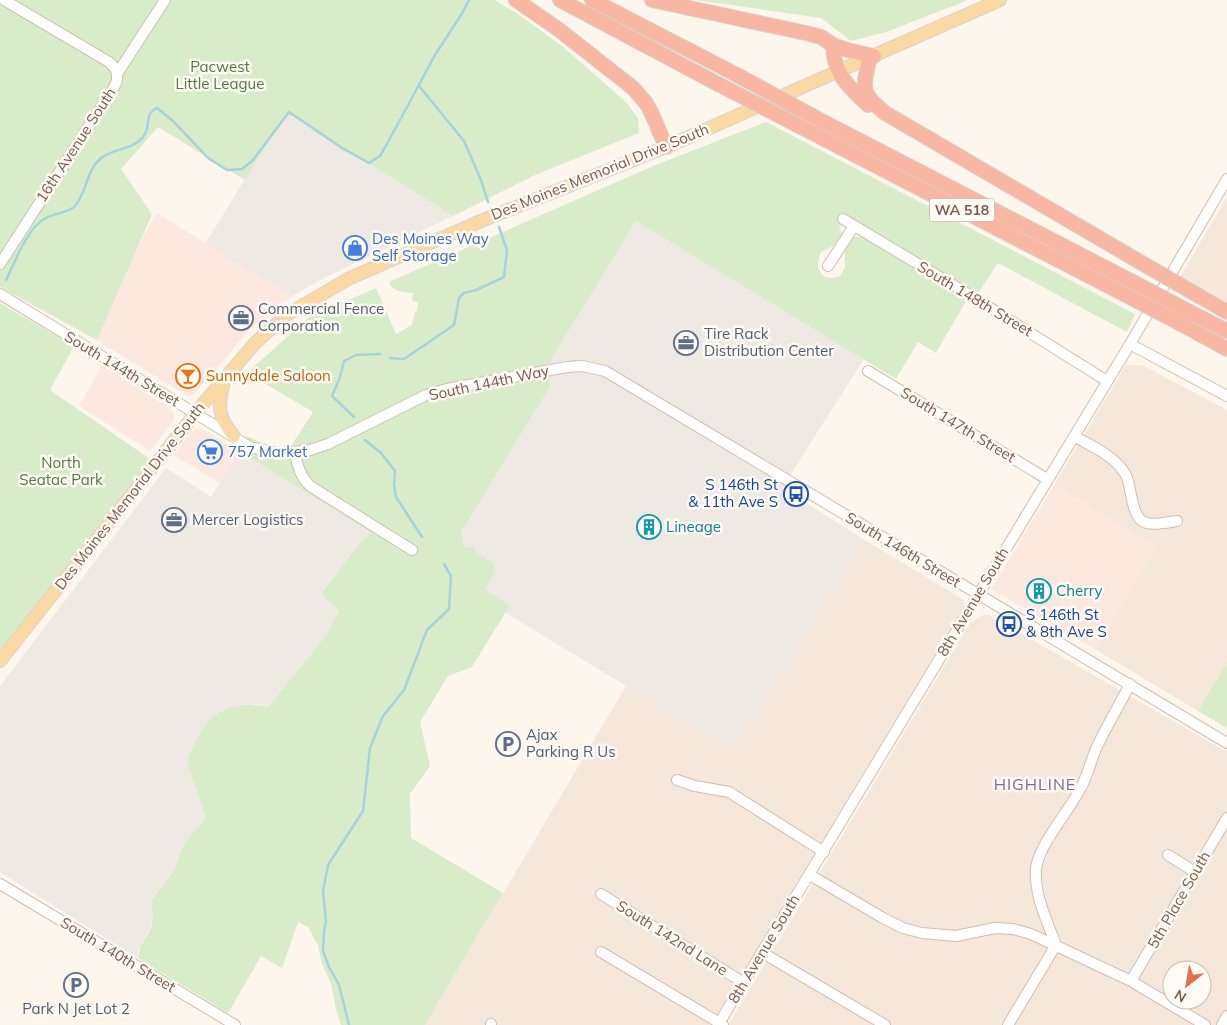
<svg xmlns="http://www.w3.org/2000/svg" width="1227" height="1025" font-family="Mulish,sans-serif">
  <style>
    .residential { fill: #f5e8da; fill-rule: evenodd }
    .commercial { fill: #fde8e0 }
    .industrial { fill: #efe9e4 }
    .green { fill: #d8ecc9 }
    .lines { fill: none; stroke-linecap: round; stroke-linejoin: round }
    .stream { stroke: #a5d3da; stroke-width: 2.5 }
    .minor-casing { stroke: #d1beb0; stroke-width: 12 }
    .major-casing { stroke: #dad1cd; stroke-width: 14 }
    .highway-casing { stroke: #dad1cd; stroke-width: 16 }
    .minor { stroke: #fff; stroke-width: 10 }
    .major { stroke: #fbd9a5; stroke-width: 12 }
    .highway { stroke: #f7b7a3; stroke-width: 14 }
    .highway-bridge-casing { stroke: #dad1cd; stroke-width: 16; stroke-linecap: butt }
    .highway-bridge { stroke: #f7b7a3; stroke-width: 14 }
    .labels { text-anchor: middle; stroke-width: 5; stroke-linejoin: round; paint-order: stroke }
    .shield { fill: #fffaf3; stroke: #a28b7f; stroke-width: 1 }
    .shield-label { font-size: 14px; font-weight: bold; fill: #7a5c4d }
    .park-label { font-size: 15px; fill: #537a41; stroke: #fffaf3 }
    .street-label { font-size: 15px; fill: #7a5c4d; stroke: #fffaf3 }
    .shop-label { font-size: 15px; fill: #366cbe; stroke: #fffaf3; text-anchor: start }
    .service-label { font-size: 15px; fill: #4e5e75; stroke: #fffaf3; text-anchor: start }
    .food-label { font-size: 15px; fill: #c56008; stroke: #fffaf3; text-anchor: start }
    .transit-label { font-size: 15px; fill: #164399; stroke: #fffaf3; text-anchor: end }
    .culture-label { font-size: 15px; fill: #0d838f; stroke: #fffaf3; text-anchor: start }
    .neighbourhood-label { font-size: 16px; letter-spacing: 1px; fill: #846695; stroke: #fffaf3 }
  </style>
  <rect width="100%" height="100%" fill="#fdf6ec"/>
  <!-- residential -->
  <path class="residential" d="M1227 197V302L1180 277Z
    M1126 365H1142L1227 410V662L1198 711 1095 649 1156 547 1054 485Z
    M865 540 964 600 963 607 711 1025H425L626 686 733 751Z
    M983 615H989L1227 752V1025H728L971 622ZM1172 970H1202V1000H1172Z"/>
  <!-- commercial -->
  <path class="commercial" d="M157 213 292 296 252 327 193 395 188 396 86 334Z
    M102 365 172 410 174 416V420L150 451 79 406Z
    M197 428 202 429 239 451 219 483 174 455 191 432Z
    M1054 485 1156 547 1095 649 991 589Z"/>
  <!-- industrial -->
  <path class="industrial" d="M286 112 453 216 322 279 292 296 205 244Z
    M636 221 864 359 782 488 865 540 733 751 437 571 550 387 549 363Z
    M239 451 372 533 362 540 323 589V597L339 609 327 634 269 706 254 704 187 762 206 818 184 844 173 872 151 899 153 914 150 928 138 950 139 959 0 872V686L166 468 211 497Z"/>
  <!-- green -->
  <path class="green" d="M0 0H494L515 12 561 45 626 102 638 118 639 133 535 175 453 216 293 116 286 115V113L245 180 158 127 121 169 152 214 97 340 0 287Z
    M696 0H966V1L886 32 851 41 821 18Z
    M766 122 1135 314 1127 332 998 263 977 295 846 215 839 226 842 234 835 245 821 252C814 269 820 283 840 276L845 268V250L854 237H862L966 301 936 353 918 342 896 379 636 221 549 363 550 387 461 532 464 548 472 546 478 554 494 563 495 572 485 590 510 605 472 667 448 676 420 722 430 766 410 794 411 838 503 893 425 1025H341L336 1010 331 984 322 964 318 945 308 927 298 922 282 968 261 956 228 1013 139 959C137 944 146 941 151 927 154 918 152 909 151 900L173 872 184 844 206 818 187 762C205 717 218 701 269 706L327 634 339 610 323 597V590L362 540 372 533 239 451 247 436 286 454 313 412 247 373 308 318 376 288 396 334 412 325 415 311H417L418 302 412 301 413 293C404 292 392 292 389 282L653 166Z
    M0 303 74 346 50 390 150 459 0 650Z
    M1227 662V728L1198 711Z"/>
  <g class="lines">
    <!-- stream -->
    <path class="stream" d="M419 86 464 141 481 180 488 202
      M6 280C15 262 27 229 44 219 53 213 69 213 75 206 87 192 86 171 100 159 112 148 133 150 143 137 152 126 143 115 157 108L174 122 208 158 227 170 242 169 253 160 289 112 342 148 369 163 380 156 387 144 435 55 461 15 469 0
      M390 358 404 359 454 325 459 298 464 293 476 290 504 277 507 250 499 227
      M354 417 332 396 340 377 344 361 356 355 380 354
      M365 440 381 453 395 471 394 485 396 497 422 537
      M349 1025 339 985 329 967 323 951 324 932 326 922 323 891 328 865 363 811 370 748 383 716 404 690 427 630 449 609 451 576 444 564"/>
    <defs>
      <path id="minor" d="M4 0 109 62 115 68 117 74
        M843 219 968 294 1107 381
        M0 264 113 89 117 81V74L165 0
        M828 266 854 226
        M0 294 250 447 278 453 307 451 328 444 426 395 447 389 567 367 582 366 605 371 1227 743
        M1130 344 1227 396
        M868 371 1047 479
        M1074 436C1091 446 1113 455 1124 472 1128 477 1129 484 1130 490 1137 526 1141 527 1177 521
        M295 453C298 467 300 476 310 486L412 550
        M677 780 695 786 729 792 824 852
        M1168 855 1195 872
        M810 875 883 918 903 928 922 933 956 936 995 928 1013 929 1031 934 1131 981 1205 1025
        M0 884 235 1025
        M601 894 744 983
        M601 952 723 1025
        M763 953 885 1025
        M1131 981 1227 818
        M491 1025V1024
        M718 1025 1130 344 1227 179
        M1008 1025 1056 945C1047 921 1034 895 1036 868 1039 845 1068 812 1079 791 1087 778 1090 763 1096 749 1106 727 1119 706 1130 684
        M1222 1025 1227 1016"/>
      <path id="major" d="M224 381C218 406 217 416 234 436
        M0 661 202 405 256 342 288 314 350 278 481 221 666 147 1000 0"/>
      <path id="highway" d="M516 0 558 29 633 88 646 103 652 114 666 147
        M560 0 718 84
        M592 0 737 75
        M652 0 806 33 821 37 833 45 851 51 874 56
        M833 45C833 74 849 87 868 105
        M870 57C863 87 859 92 885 113L1140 262
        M818 119 1131 281
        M801 127 1124 294
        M1199 296 1227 312
        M1190 312 1227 331
        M1183 325 1227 349"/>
    </defs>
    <!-- minor casing -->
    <use href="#minor" class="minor-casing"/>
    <!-- major casing -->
    <use href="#major" class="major-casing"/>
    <!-- highway casing -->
    <use href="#highway" class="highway-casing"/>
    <!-- minor -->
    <use href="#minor" class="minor"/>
    <!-- major -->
    <use href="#major" class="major"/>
    <!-- highway -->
    <use href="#highway" class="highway"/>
    <defs>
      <path id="highway-bridge" d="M737 75 818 119
        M718 84 801 127
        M1140 262 1199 296
        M1131 281 1190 312
        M1124 294 1183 325"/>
    </defs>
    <!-- highway-bridge casing -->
    <use href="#highway-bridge" class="highway-bridge-casing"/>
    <!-- highway-bridge -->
    <use href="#highway-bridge" class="highway-bridge"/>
  </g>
  <!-- icons -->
  <defs>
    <symbol id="shop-ring" viewBox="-11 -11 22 22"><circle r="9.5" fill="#fffaf3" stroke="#3f7fe0" stroke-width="1.5"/><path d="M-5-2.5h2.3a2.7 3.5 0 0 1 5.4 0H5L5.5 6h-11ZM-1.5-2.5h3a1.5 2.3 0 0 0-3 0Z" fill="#3f7fe0"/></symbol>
    <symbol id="office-ring" viewBox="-11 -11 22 22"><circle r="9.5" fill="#fffaf3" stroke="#5c6f8a" stroke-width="1.5"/><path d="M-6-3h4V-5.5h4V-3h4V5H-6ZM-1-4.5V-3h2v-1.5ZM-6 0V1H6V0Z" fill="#5c6f8a"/></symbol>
    <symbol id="bar-ring" viewBox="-11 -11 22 22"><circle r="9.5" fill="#fffaf3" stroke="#e8710a" stroke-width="1.5"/><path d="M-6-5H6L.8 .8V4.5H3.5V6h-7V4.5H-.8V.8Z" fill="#e8710a"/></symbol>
    <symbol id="supermarket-ring" viewBox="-11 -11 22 22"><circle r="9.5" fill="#fffaf3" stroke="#3f7fe0" stroke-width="1.5"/><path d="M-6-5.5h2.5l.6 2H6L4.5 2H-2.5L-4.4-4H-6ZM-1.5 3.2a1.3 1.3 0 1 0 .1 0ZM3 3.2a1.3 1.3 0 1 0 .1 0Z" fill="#3f7fe0"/></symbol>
    <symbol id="bus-ring" viewBox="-11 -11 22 22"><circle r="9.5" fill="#fffaf3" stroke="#1a4fb4" stroke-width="1.5"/><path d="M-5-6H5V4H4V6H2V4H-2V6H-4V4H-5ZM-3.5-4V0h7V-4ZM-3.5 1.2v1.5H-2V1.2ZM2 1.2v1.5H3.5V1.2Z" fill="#1a4fb4"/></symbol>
    <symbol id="building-ring" viewBox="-11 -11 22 22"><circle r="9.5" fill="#fffaf3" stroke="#0f9aa8" stroke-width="1.5"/><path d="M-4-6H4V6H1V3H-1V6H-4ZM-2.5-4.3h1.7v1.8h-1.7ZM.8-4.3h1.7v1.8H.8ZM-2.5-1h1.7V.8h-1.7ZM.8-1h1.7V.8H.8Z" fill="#0f9aa8"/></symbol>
    <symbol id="parking-ring" viewBox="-11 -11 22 22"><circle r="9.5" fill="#fffaf3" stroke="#5c6f8a" stroke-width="1.5"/><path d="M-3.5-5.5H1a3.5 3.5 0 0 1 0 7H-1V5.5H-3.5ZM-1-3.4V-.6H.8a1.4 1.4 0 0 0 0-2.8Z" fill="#5c6f8a"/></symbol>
  </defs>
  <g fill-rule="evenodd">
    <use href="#shop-ring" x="341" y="234" width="28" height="28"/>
    <use href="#office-ring" x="227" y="304" width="28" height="28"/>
    <use href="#office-ring" x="672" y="329" width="28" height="28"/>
    <use href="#bar-ring" x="174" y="362" width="28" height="28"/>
    <use href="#supermarket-ring" x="196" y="438" width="28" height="28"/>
    <use href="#bus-ring" x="782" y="480" width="28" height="28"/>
    <use href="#office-ring" x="160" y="506" width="28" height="28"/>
    <use href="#building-ring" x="635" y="513" width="28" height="28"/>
    <use href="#building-ring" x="1025" y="577" width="28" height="28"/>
    <use href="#bus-ring" x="995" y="610" width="28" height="28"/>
    <use href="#parking-ring" x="494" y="730" width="28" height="28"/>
    <use href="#parking-ring" x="62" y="971" width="28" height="28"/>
  </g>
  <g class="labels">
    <!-- shield labels -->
    <rect class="shield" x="929.5" y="198.5" width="65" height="23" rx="4"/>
    <g class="shield-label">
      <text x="962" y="215">WA 518</text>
    </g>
    <!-- park labels -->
    <g class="park-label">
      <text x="220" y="72">Pacwest<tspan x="220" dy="17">Little League</tspan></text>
      <text x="61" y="468">North<tspan x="61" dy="17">Seatac Park</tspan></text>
    </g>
    <!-- street labels -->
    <g class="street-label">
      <text transform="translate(76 145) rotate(-57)" y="5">16th Avenue South</text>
      <text transform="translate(600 172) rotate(-22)" y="5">Des Moines Memorial Drive South</text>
      <text transform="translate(975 299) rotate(31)" y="5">South 148th Street</text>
      <text transform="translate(122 369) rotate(31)" y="5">South 144th Street</text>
      <text transform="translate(489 383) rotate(-12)" y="5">South 144th Way</text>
      <text transform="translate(958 425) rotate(31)" y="5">South 147th Street</text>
      <text transform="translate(130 496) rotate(-52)" y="5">Des Moines Memorial Drive South</text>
      <text transform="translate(903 550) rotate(31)" y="5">South 146th Street</text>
      <text transform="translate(973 602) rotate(-59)" y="5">8th Avenue South</text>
      <text transform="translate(1179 900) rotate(-60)" y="5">5th Place South</text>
      <text transform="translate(672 938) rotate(32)" y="5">South 142nd Lane</text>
      <text transform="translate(764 949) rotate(-59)" y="5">8th Avenue South</text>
      <text transform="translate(118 955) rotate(31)" y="5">South 140th Street</text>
    </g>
    <!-- shop labels -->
    <g class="shop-label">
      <text x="372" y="244">Des Moines Way<tspan x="372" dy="17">Self Storage</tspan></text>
      <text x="228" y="457">757 Market</text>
    </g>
    <!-- service labels -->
    <g class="service-label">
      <text x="258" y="314">Commercial Fence<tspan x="258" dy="17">Corporation</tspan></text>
      <text x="704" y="339">Tire Rack<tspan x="704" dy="17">Distribution Center</tspan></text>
      <text x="192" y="525">Mercer Logistics</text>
      <text x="526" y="740">Ajax<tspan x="526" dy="17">Parking R Us</tspan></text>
      <text x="76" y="1014" text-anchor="middle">Park N Jet Lot 2</text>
    </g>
    <!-- food labels -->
    <g class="food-label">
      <text x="206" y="381">Sunnydale Saloon</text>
    </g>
    <!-- transit labels -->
    <g class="transit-label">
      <text x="778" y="490">S 146th St<tspan x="778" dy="17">&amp; 11th Ave S</tspan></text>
      <text x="1026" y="620" text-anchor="start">S 146th St<tspan x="1026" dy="17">&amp; 8th Ave S</tspan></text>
    </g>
    <!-- culture labels -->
    <g class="culture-label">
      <text x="666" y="532">Lineage</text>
      <text x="1056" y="596">Cherry</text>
    </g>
    <!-- neighbourhood labels -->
    <g class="neighbourhood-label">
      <text x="1035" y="790">HIGHLINE</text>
    </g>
  </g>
  <!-- north arrow -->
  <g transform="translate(1187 985) rotate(211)"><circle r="24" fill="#fffaf3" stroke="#cabbb1"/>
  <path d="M0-4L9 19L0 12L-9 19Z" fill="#e76f51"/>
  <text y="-8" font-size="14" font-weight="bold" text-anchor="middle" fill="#7a5c4d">N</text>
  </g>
</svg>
